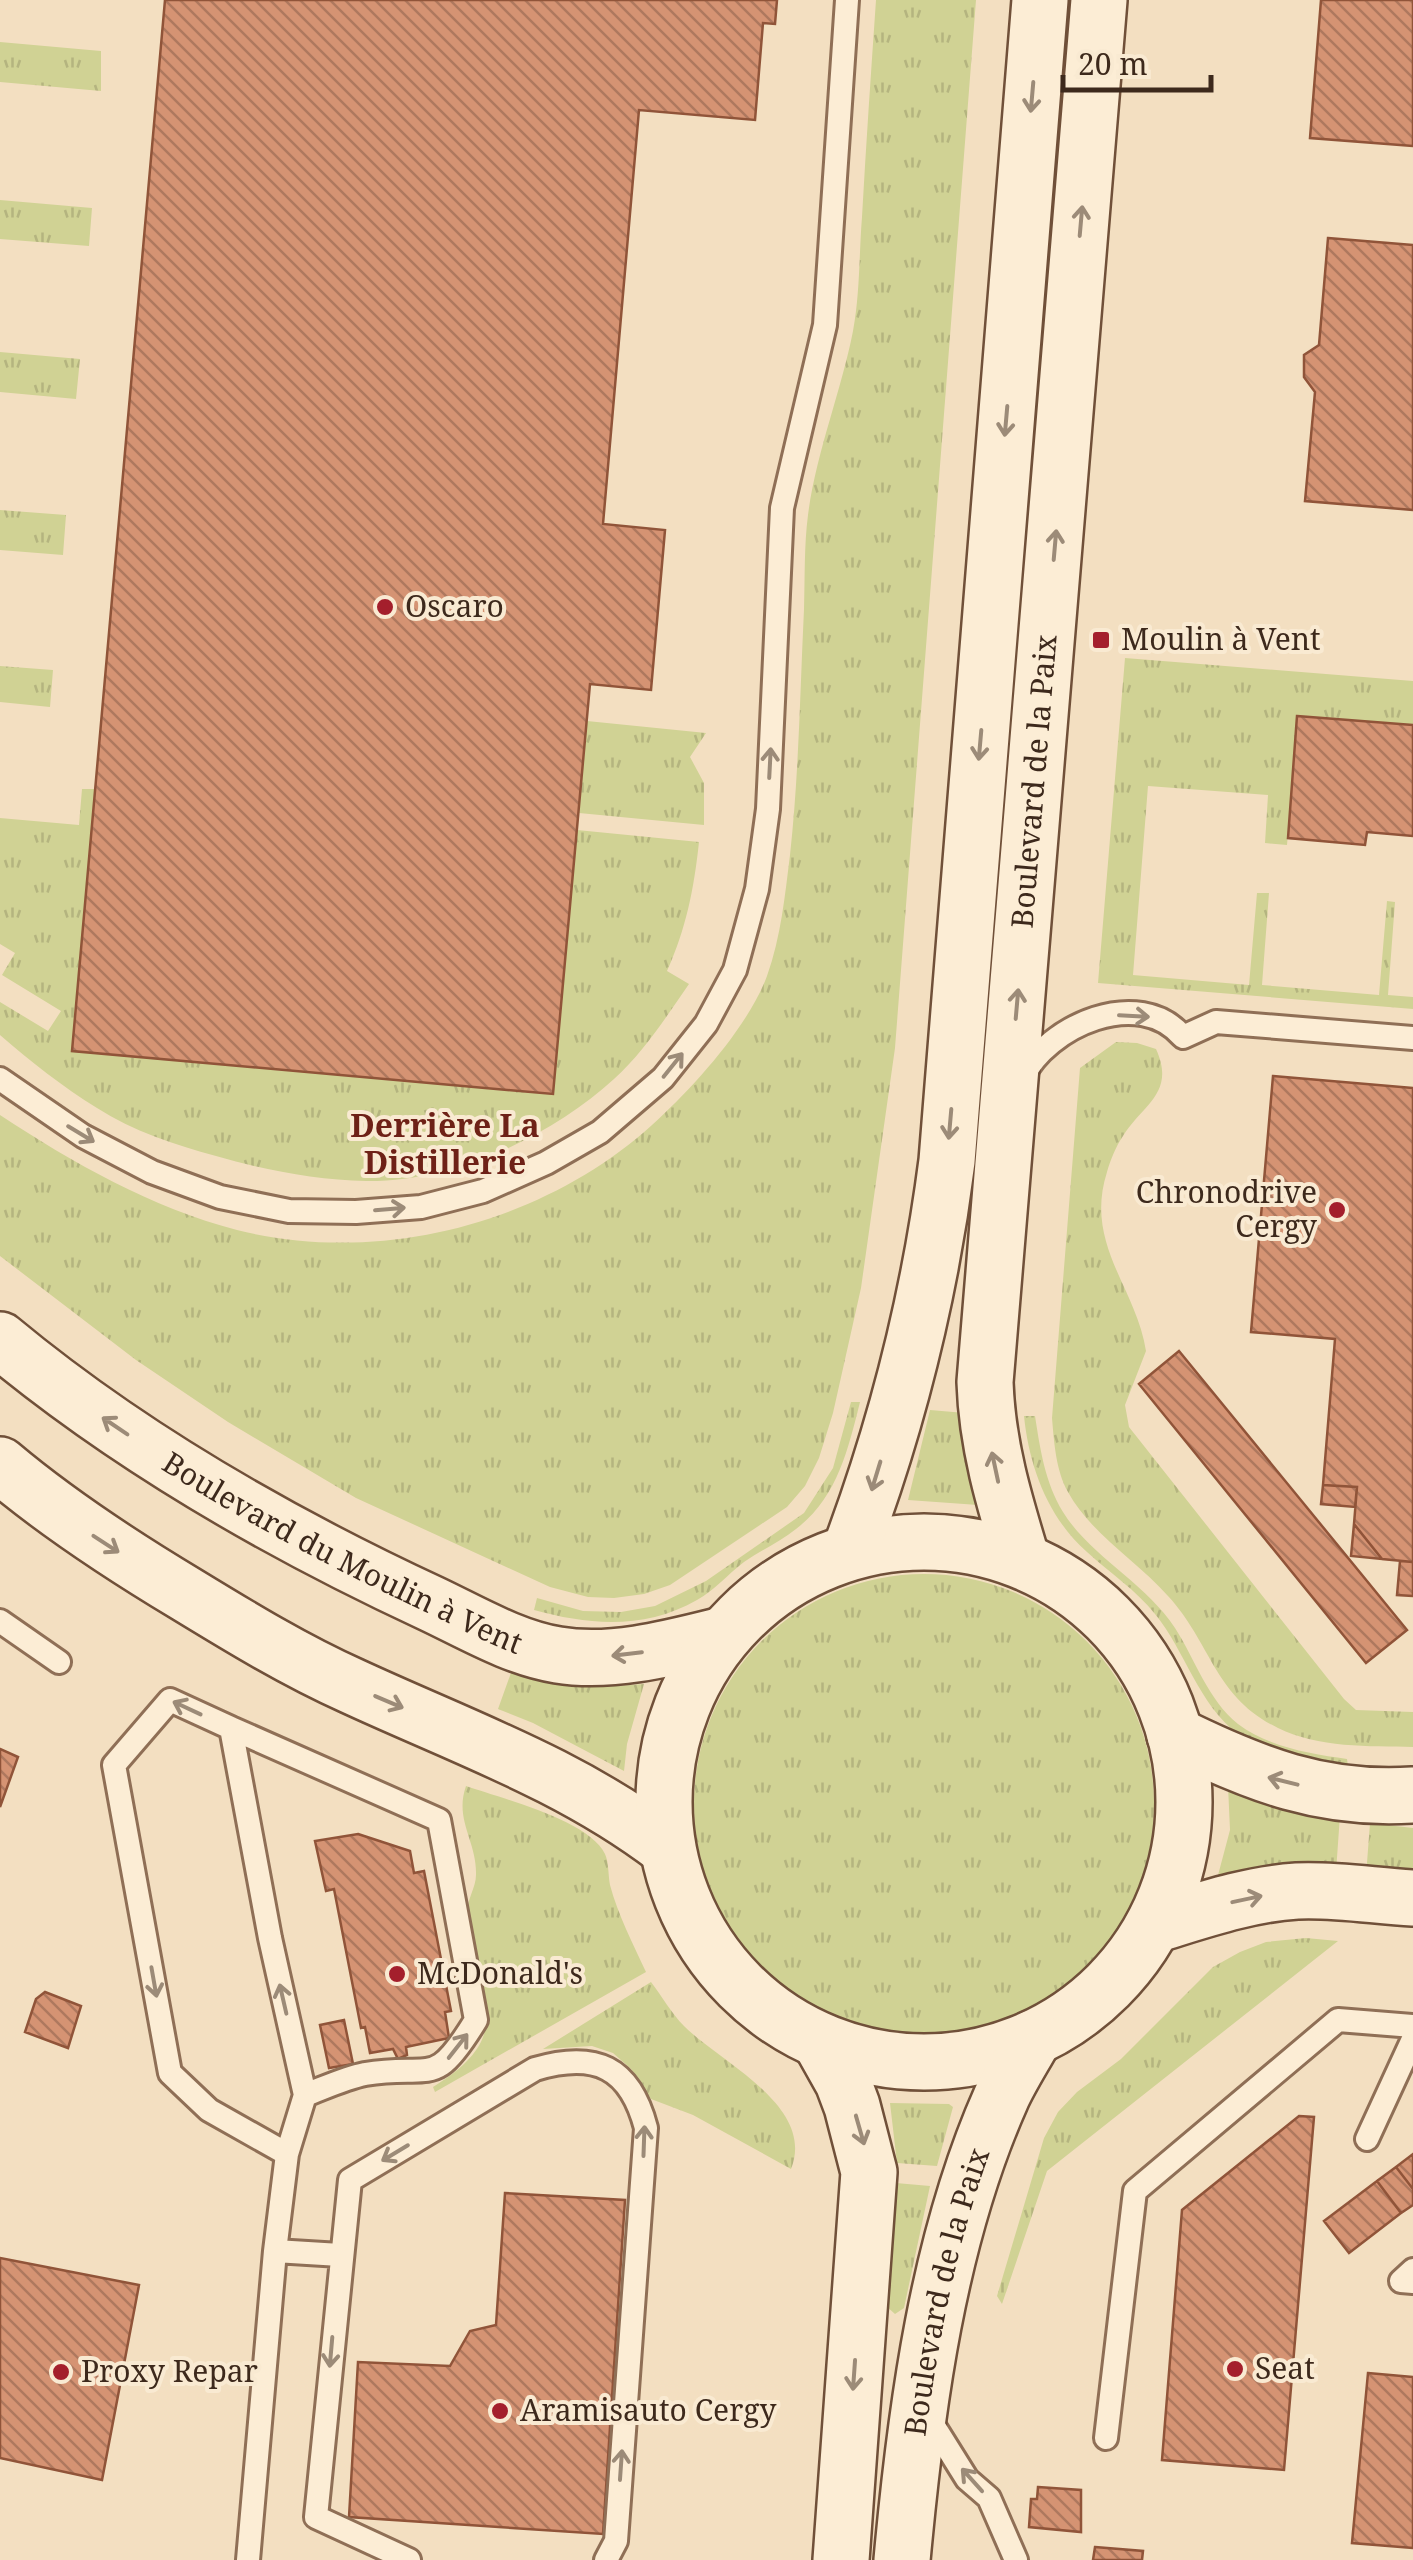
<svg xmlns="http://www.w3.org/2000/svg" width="1413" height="2560" font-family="'Noto Serif',serif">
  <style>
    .grass { fill: url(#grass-tufts) }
    .building { fill: url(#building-back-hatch); stroke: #905439; stroke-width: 2.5 }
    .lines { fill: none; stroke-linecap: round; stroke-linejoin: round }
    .service-casing { stroke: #8f6f56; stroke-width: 28 }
    .secondary-casing { stroke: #705039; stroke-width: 60 }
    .service { stroke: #fcedd5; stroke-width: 22 }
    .secondary { stroke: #fcedd5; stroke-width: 55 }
    .oneway { stroke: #9c8b78 }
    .poi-dot { fill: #a41f2c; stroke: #f9ead2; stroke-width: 4 }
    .labels { text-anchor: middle; stroke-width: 8; stroke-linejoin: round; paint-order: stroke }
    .poi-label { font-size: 30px; fill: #3d291c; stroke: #f9ead2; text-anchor: start }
    .street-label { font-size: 30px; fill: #3d291c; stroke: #f9ead2 }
    .neighbourhood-label { font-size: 32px; font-weight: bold; fill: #6e2117; stroke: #f9ead2 }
  </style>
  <defs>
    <pattern id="grass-tufts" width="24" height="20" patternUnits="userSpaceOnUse" patternTransform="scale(2.5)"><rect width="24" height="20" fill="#d0d294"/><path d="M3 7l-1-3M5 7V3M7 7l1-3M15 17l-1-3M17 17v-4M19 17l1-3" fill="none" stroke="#b4b47f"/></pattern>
    <pattern id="building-back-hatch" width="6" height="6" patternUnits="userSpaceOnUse" patternTransform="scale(2.5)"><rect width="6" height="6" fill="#d59373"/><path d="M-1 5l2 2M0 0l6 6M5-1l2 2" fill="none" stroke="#ae785e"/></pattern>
  </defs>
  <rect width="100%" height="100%" fill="#f3dfc1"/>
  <!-- grass -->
  <path class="grass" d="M876 0H976L895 1048 861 1288 833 1413 819 1458 805 1486 787 1507 670 1585 644 1594 614 1598 588 1597 550 1587 356 1498 228 1422 136 1360 0 1256V1115C73 1163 152 1208 237 1230 380 1266 544 1223 652 1125 693 1088 748 1027 767 976 781 937 785 895 790 855 799 773 800 691 804 609 805 578 804 545 808 515 816 453 841 392 853 331 860 294 859 254 862 217 866 145 871 72 876 0Z
    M0 42 101 51V91L0 82Z
    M0 200 92 208 89 246 0 239Z
    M0 352 80 359 76 399 0 392Z
    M0 510 66 515 63 555 0 550Z
    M1125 658 1413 681V725L1298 716 1287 845 1265 843 1268 795 1148 786 1133 975 1249 985 1257 893H1269L1262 985 1379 995 1387 901 1395 902 1388 995 1413 997V1009L1098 983Z
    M0 666 53 670 50 707 0 702Z
    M587 721 706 733 690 757 704 783V825L579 813Z
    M82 789H95L72 1051 553 1094 577 830 699 842C694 889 686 929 667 971L689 984C666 1017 644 1052 614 1079 550 1137 454 1182 366 1181 316 1180 264 1170 216 1156 175 1145 133 1131 97 1108 63 1087 30 1061 0 1035V1002L48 1031 61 1011 2 975 15 953 0 944V818L79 825Z
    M1116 1042 1137 1043 1156 1049C1176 1093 1143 1104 1123 1136 1116 1146 1110 1161 1107 1172 1084 1244 1136 1287 1146 1351L1125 1405 1129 1427 1344 1699 1356 1710 1413 1712V1747C1369 1746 1318 1748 1278 1728 1214 1697 1212 1644 1168 1596 1136 1560 1091 1534 1068 1492 1056 1471 1054 1442 1052 1418L1080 1068Z
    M851 1402H860C848 1450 837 1498 796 1529 780 1542 761 1550 744 1562 728 1574 715 1590 697 1600 645 1630 588 1625 534 1610L537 1598 583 1611 621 1612 655 1606 706 1581 804 1513 833 1468Z
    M930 1410 965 1413 978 1505 908 1500Z
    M1024 1416H1035C1040 1448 1045 1483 1063 1512 1091 1557 1145 1582 1175 1628 1195 1659 1208 1700 1238 1724 1268 1747 1311 1754 1347 1759L1348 1766C1316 1762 1264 1753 1238 1734 1198 1704 1186 1652 1155 1614 1136 1590 1110 1573 1087 1552 1048 1518 1029 1466 1024 1416Z
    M694 1804a230 230 0 1 1 460 0a230 230 0 1 1-460 0Z
    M512 1670C557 1687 597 1688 644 1684L627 1744 624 1771 533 1723 498 1709Z
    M466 1786C500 1798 589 1820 605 1854 609 1863 608 1875 610 1885 618 1915 633 1944 646 1972L435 2092 433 2087C526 2030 470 1995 467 1912 467 1900 476 1887 476 1875 477 1841 454 1820 466 1786Z
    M1228 1786 1340 1815 1336 1872 1217 1879 1230 1830Z
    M1370 1823 1413 1828V1880L1366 1876Z
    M1306 1938 1338 1941 1047 2171 1002 2304 997 2296 1044 2138 1058 2112 1077 2092 1121 2059 1213 1967 1240 1952 1266 1942Z
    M651 1982C662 1996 671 2013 684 2026 721 2063 816 2106 791 2169L693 2115 651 2099 631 2069 613 2053 592 2046 543 2049Z
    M890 2103 949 2104 953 2107 937 2166 897 2163Z
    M896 2183 930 2186 904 2308 895 2314 886 2306Z"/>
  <!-- building -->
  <path class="building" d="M165 0H777L775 24 763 23 755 120 639 110 603 524 665 530 651 690 590 684 553 1094 72 1051Z
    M1321 0H1413V146L1310 138Z
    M1328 238 1413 245V510L1305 501 1315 392 1304 377V355L1319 345Z
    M1297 716 1413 725V836L1367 832 1365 845 1288 838Z
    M1273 1076 1413 1088V1562L1382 1559 1354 1524 1357 1487 1323 1485 1335 1339 1251 1332Z
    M1179 1351 1407 1630 1366 1663 1139 1384Z
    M1323 1485 1357 1487 1355 1507 1321 1504Z
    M1354 1524 1382 1559 1351 1556Z
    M1400 1561 1413 1562V1596L1397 1595Z
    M0 1749 18 1757 0 1807Z
    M358 1834 410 1851 414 1873 424 1871 451 2011 445 2012 449 2038 406 2047 407 2055 398 2059 393 2049 370 2053 365 2027 361 2028 334 1889 326 1891 315 1841Z
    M45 1992 81 2006 68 2048 25 2032 36 1999Z
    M344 2020 353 2064 329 2068 320 2025Z
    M1299 2116 1314 2117 1284 2470 1162 2460 1182 2210Z
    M1413 2154V2189L1396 2167Z
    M1396 2167 1413 2189V2205L1401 2213 1377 2181Z
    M1377 2181 1401 2213 1349 2253 1324 2221Z
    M505 2193 625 2200 603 2534 349 2517 358 2362 450 2366 470 2331 496 2325Z
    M0 2258 139 2285 102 2480 0 2458Z
    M1368 2373 1413 2377V2548L1352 2543Z
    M1038 2487 1081 2490V2532L1029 2527 1031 2499H1037Z
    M1095 2547 1143 2551 1142 2560H1093Z"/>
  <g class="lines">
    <defs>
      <path id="service" d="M1022 1078C1047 1026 1139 985 1183 1037L1216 1022 1413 1038
        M0 1079 83 1136 152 1172 220 1197 289 1211 356 1212 421 1207 483 1191 546 1163 600 1132 663 1078 706 1024 735 970 757 889 768 809 782 508 825 325 847 0
        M0 1621 59 1662
        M231 1728 439 1820 476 2020C432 2092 433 2062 365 2074 345 2078 324 2088 305 2095
        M1367 2139 1413 2039
        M275 2251 340 2255
        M1413 2270 1401 2281 1413 2282
        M927 2415 967 2479 989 2498 1016 2560
        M1106 2438 1135 2191 1338 2020 1413 2026
        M248 2560 275 2251 287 2154 305 2095 270 1938 231 1728 170 1700 114 1765 170 2073 209 2110 287 2154
        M409 2560 316 2517 350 2180 535 2069C596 2051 630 2067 646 2128L616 2541 606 2560"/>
      <g id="secondary">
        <path id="s1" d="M0 1340C130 1448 279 1533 432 1604 472 1623 514 1648 558 1655 612 1664 671 1648 723 1635"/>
        <path d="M0 1465C58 1514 121 1555 186 1594 240 1627 294 1660 352 1686 462 1737 570 1774 667 1848"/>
        <circle cx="924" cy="1802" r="260"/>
        <path d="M850 1551C897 1426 930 1294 947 1161L1040 0"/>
        <path id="s2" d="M1022 1560C1004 1501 987 1445 985 1382L1099 0"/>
        <path d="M1175 1735C1254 1774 1323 1801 1413 1795"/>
        <path d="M1154 1925C1200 1911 1248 1894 1297 1891 1335 1889 1375 1896 1413 1898"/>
        <path d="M820 2041 843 2082 852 2106 869 2172 841 2560"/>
        <path id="s3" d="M902 2560C916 2407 938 2240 1001 2098 1010 2078 1023 2058 1034 2038"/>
      </g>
    </defs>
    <!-- service casing -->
    <use href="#service" class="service-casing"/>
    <!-- secondary casing -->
    <use href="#secondary" class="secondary-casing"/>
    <!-- service -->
    <use href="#service" class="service"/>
    <!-- secondary -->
    <use href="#secondary" class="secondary"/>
  </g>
  <!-- one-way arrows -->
  <defs><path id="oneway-shaft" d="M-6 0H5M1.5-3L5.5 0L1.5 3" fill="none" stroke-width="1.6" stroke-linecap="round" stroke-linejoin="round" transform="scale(2.5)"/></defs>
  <g class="oneway">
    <use href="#oneway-shaft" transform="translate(1032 97) rotate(95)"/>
    <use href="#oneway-shaft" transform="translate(1081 221) rotate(-85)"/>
    <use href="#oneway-shaft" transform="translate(1006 421) rotate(95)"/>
    <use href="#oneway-shaft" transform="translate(1055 545) rotate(-85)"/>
    <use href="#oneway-shaft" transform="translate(980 745) rotate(95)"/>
    <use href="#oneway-shaft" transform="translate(770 763) rotate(-87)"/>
    <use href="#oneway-shaft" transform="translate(1017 1004) rotate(-85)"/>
    <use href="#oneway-shaft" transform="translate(1134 1016) rotate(3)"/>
    <use href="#oneway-shaft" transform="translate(673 1065) rotate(-51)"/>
    <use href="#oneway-shaft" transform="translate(950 1124) rotate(95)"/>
    <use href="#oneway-shaft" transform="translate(81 1134) rotate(31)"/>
    <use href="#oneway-shaft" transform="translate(390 1209) rotate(-5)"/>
    <use href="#oneway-shaft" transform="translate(115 1426) rotate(-146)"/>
    <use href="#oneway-shaft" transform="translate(995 1467) rotate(-102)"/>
    <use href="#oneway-shaft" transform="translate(876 1476) rotate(107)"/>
    <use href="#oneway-shaft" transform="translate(106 1544) rotate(33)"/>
    <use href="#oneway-shaft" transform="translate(627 1654) rotate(173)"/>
    <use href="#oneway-shaft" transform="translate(389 1702) rotate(23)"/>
    <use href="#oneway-shaft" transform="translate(187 1708) rotate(-155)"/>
    <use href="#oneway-shaft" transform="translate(1283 1781) rotate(-166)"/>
    <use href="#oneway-shaft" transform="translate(1247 1899) rotate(-12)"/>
    <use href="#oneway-shaft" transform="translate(154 1982) rotate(80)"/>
    <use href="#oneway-shaft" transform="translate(283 1999) rotate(-103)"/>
    <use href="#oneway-shaft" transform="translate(458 2046) rotate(-52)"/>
    <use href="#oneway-shaft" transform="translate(860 2130) rotate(74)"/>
    <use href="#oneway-shaft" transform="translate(644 2141) rotate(-88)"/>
    <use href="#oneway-shaft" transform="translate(395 2153) rotate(149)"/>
    <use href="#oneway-shaft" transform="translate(331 2352) rotate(95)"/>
    <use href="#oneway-shaft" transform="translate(854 2375) rotate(94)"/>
    <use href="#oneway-shaft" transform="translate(621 2465) rotate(-86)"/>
    <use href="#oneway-shaft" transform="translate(972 2480) rotate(-132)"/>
  </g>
  <!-- markers -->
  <g class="poi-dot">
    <circle cx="385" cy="607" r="10"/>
    <rect x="1091" y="630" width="20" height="20" rx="5"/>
    <circle cx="1337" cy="1210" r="10"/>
    <circle cx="397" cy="1974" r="10"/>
    <circle cx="1235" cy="2369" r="10"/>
    <circle cx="61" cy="2372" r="10"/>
    <circle cx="500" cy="2411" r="10"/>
  </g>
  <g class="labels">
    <!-- poi labels -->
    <g class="poi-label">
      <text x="405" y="617">Oscaro</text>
      <text x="1121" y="650">Moulin à Vent</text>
      <text x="1317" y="1203" text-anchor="end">Chronodrive<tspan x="1317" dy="34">Cergy</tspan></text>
      <text x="417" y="1984">McDonald's</text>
      <text x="1255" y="2379">Seat</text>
      <text x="81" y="2382">Proxy Repar</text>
      <text x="520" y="2421">Aramisauto Cergy</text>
    </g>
    <!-- street labels -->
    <g class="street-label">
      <text dy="10" stroke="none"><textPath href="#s2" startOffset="785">Boulevard de la Paix</textPath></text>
      <text dy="10" stroke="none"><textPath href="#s1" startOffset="405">Boulevard du Moulin à Vent</textPath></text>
      <text dy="10" stroke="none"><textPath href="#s3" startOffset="272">Boulevard de la Paix</textPath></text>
    </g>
    <!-- neighbourhood labels -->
    <g class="neighbourhood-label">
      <text x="445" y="1137">Derrière La<tspan x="445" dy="37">Distillerie</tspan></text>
    </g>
  </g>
  <!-- scale -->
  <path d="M1063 75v15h148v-15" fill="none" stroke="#3d291c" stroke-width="5"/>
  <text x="1078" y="75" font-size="30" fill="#3d291c" stroke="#f9ead2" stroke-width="8" paint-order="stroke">20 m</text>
</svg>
